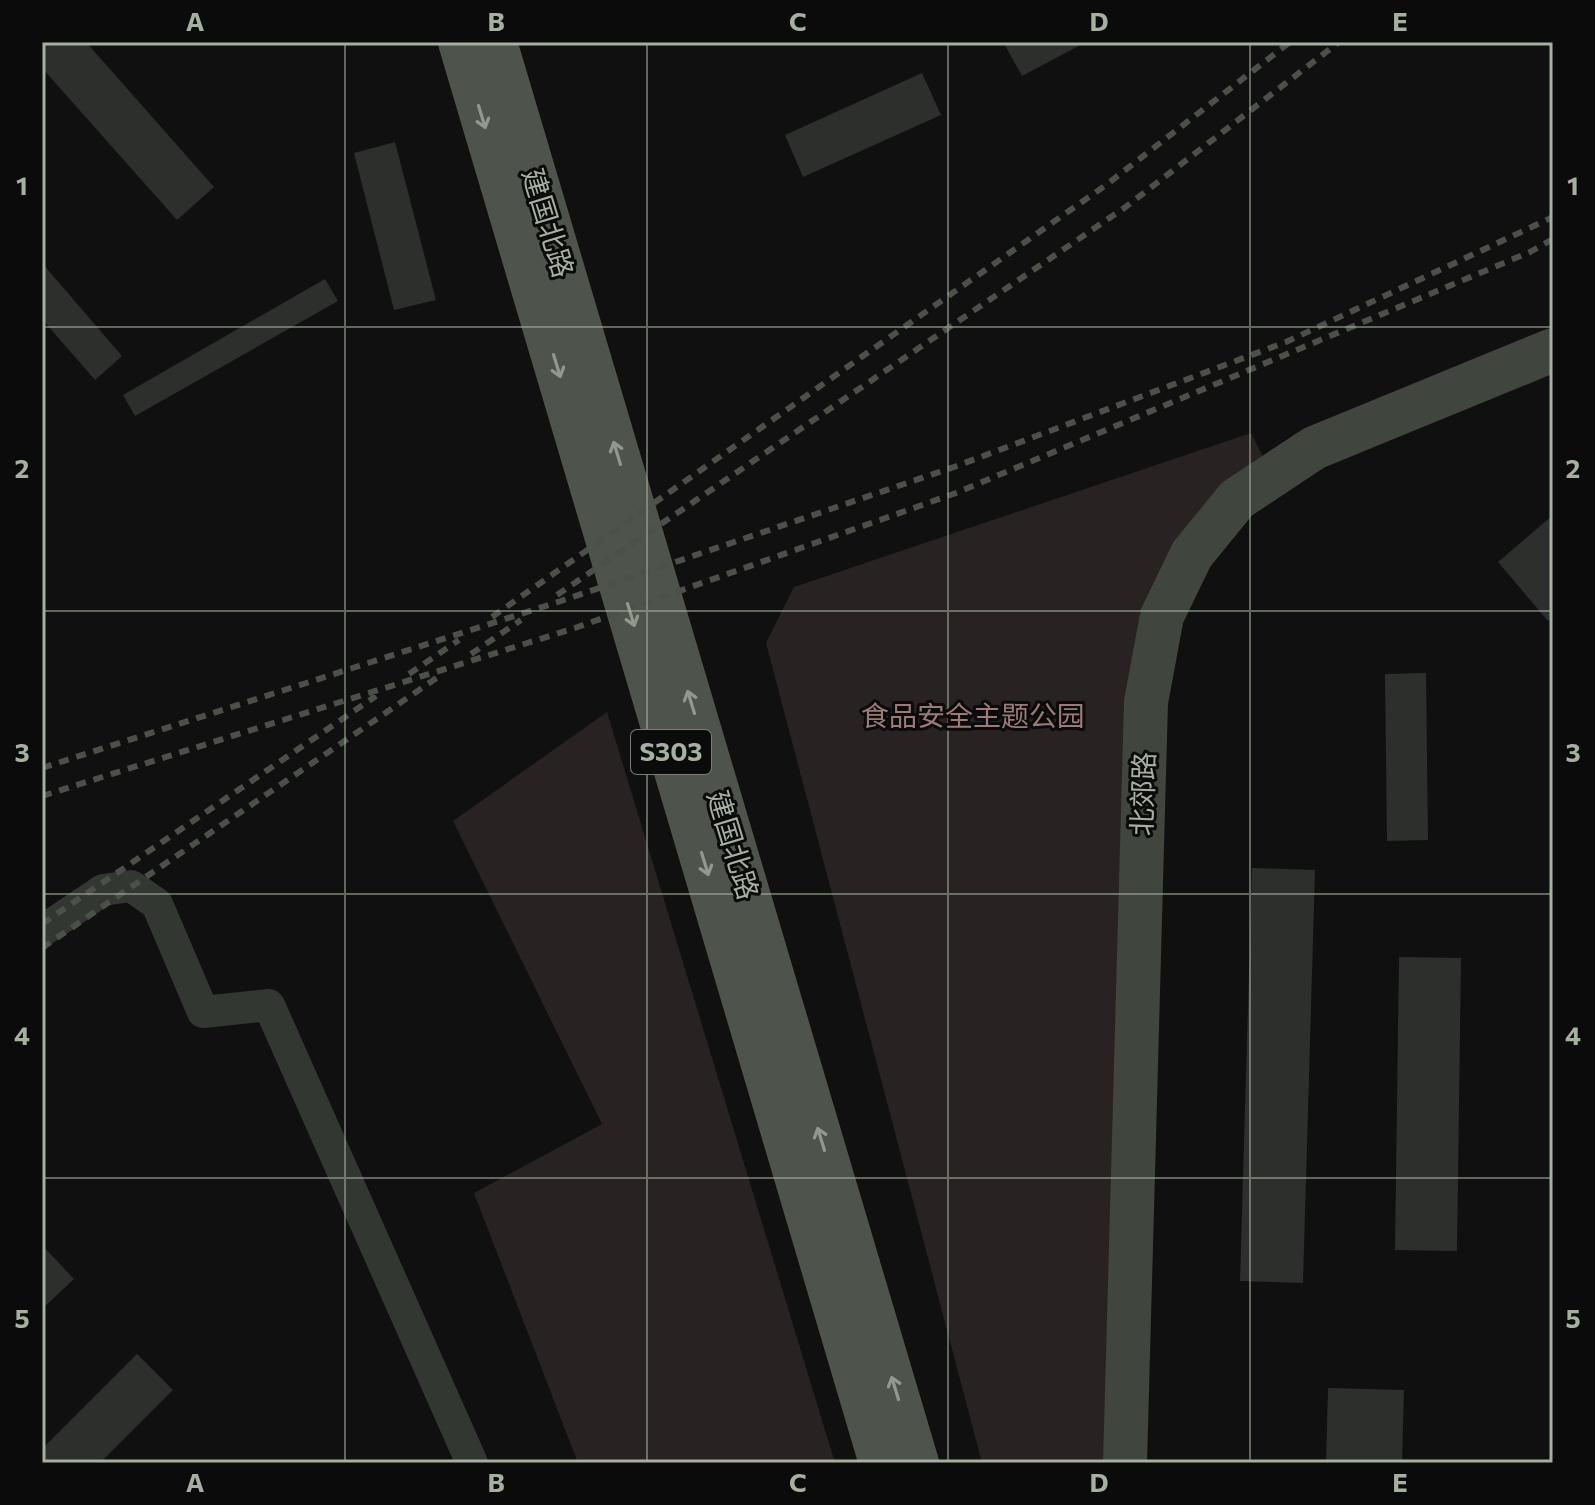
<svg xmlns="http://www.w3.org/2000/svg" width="1595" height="1505" font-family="Commissioner,'Noto Sans SC',sans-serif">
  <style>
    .green { fill: #292222 }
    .building { fill: #2d2f2c }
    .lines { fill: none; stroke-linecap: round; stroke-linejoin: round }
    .street { stroke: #333732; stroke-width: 32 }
    .secondary { stroke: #40453e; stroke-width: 44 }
    .primary { stroke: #4e544c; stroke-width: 44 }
    .rail { stroke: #4b5049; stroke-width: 6; stroke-dasharray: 10 8; stroke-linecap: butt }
    .oneway { stroke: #90998c }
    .grid { fill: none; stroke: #a6b0a1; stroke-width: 2; stroke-opacity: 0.55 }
    .labels { text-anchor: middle; stroke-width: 6; stroke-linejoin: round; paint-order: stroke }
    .shield { fill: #0a0b0a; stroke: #777e74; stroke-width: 2 }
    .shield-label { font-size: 26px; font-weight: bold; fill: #a6b0a1 }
    .street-label { font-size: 28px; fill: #a6b0a1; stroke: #0a0b0a }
    .park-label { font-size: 28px; fill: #9b7a78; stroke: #0a0b0a }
    .neatline { fill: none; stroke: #a6b0a1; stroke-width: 3 }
    .grid-label { font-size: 26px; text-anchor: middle; font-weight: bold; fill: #a6b0a1 }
  </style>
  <rect width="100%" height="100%" fill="#0f100f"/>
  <!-- green -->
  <path class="green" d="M1251 433 1264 459 1160 577 1116 1463H982L766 643 794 587Z
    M607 712 835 1463H578L474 1193 602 1124 453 821Z"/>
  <!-- building -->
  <path class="building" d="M42 42H86L214 187 177 220 42 68Z
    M1003 42H1086L1022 76Z
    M922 73 941 115 803 177 785 135Z
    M395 142 436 300 394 310 354 153Z
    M42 263 122 356 95 380 42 319Z
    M325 279 338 301 135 416 123 395Z
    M1553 515V617L1548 621 1498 562Z
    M1426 673 1428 840 1387 841 1385 674Z
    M1252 868 1315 870 1303 1283 1240 1281Z
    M1399 957 1461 958 1457 1251 1395 1250Z
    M42 1245 74 1279 42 1309Z
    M137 1354 173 1390 100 1463H42V1449Z
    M1328 1388 1404 1390 1402 1463H1326Z"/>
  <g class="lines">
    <!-- street -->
    <path class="street" d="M42 931 103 890 131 886 157 904 203 1012 269 1005 472 1463"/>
    <!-- secondary -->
    <path class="secondary" d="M1125 1463 1146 702 1162 616 1192 554 1237 499 1314 448 1553 350"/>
    <!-- primary -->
    <path class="primary" d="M460 42 881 1463
      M495 42 917 1463"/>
    <!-- rail -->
    <path class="rail" d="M557 595 1127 206 1339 42
      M492 617 1106 185 1290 42
      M471 654 521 620
      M409 674 459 640
      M42 768 561 601 954 467 1286 342 1553 217
      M42 796 575 628 956 493 1530 252 1553 239
      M42 924 376 696
      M42 948 438 677"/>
  </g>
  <!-- one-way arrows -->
  <defs><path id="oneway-shaft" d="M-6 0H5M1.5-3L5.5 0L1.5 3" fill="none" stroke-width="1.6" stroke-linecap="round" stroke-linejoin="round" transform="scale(2)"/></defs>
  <g class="oneway">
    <use href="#oneway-shaft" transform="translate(482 117) rotate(73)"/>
    <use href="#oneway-shaft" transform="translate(557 366) rotate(73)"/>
    <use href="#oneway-shaft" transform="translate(617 453) rotate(-107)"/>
    <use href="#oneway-shaft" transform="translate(631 615) rotate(73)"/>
    <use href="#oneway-shaft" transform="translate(691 702) rotate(-107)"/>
    <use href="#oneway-shaft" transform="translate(705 864) rotate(73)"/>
    <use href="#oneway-shaft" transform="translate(821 1139) rotate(-107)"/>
    <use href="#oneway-shaft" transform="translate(895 1388) rotate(-107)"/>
  </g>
  <!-- grid -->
  <path class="grid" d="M345 42V1463M647 42V1463M948 42V1463M1250 42V1463M42 327H1553M42 611H1553M42 894H1553M42 1178H1553"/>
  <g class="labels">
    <!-- shield labels -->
    <rect class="shield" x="631" y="730" width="80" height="44" rx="6"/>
    <g class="shield-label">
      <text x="671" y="761">S303</text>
    </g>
    <!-- street labels -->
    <g class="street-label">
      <text transform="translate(548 223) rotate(73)" y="10">建国北路</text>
      <text transform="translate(1143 794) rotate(-88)" y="10">北郊路</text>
      <text transform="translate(733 845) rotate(73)" y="10">建国北路</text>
    </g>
    <!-- park labels -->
    <g class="park-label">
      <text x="973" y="726">食品安全主题公园</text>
    </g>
  </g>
  <!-- border -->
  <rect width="1595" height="1505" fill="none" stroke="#0a0b0a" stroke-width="88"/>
  <rect x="44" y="44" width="1507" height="1417" class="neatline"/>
  <g class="grid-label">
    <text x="195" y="31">A</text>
    <text x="496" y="31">B</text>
    <text x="798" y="31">C</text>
    <text x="1099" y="31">D</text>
    <text x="1400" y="31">E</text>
    <text x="22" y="195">1</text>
    <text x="1573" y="195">1</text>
    <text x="22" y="478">2</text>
    <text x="1573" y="478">2</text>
    <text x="22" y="762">3</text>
    <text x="1573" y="762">3</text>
    <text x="22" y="1045">4</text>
    <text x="1573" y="1045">4</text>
    <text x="22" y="1328">5</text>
    <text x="1573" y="1328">5</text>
    <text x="195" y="1492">A</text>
    <text x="496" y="1492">B</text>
    <text x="798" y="1492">C</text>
    <text x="1099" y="1492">D</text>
    <text x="1400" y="1492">E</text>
  </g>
</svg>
